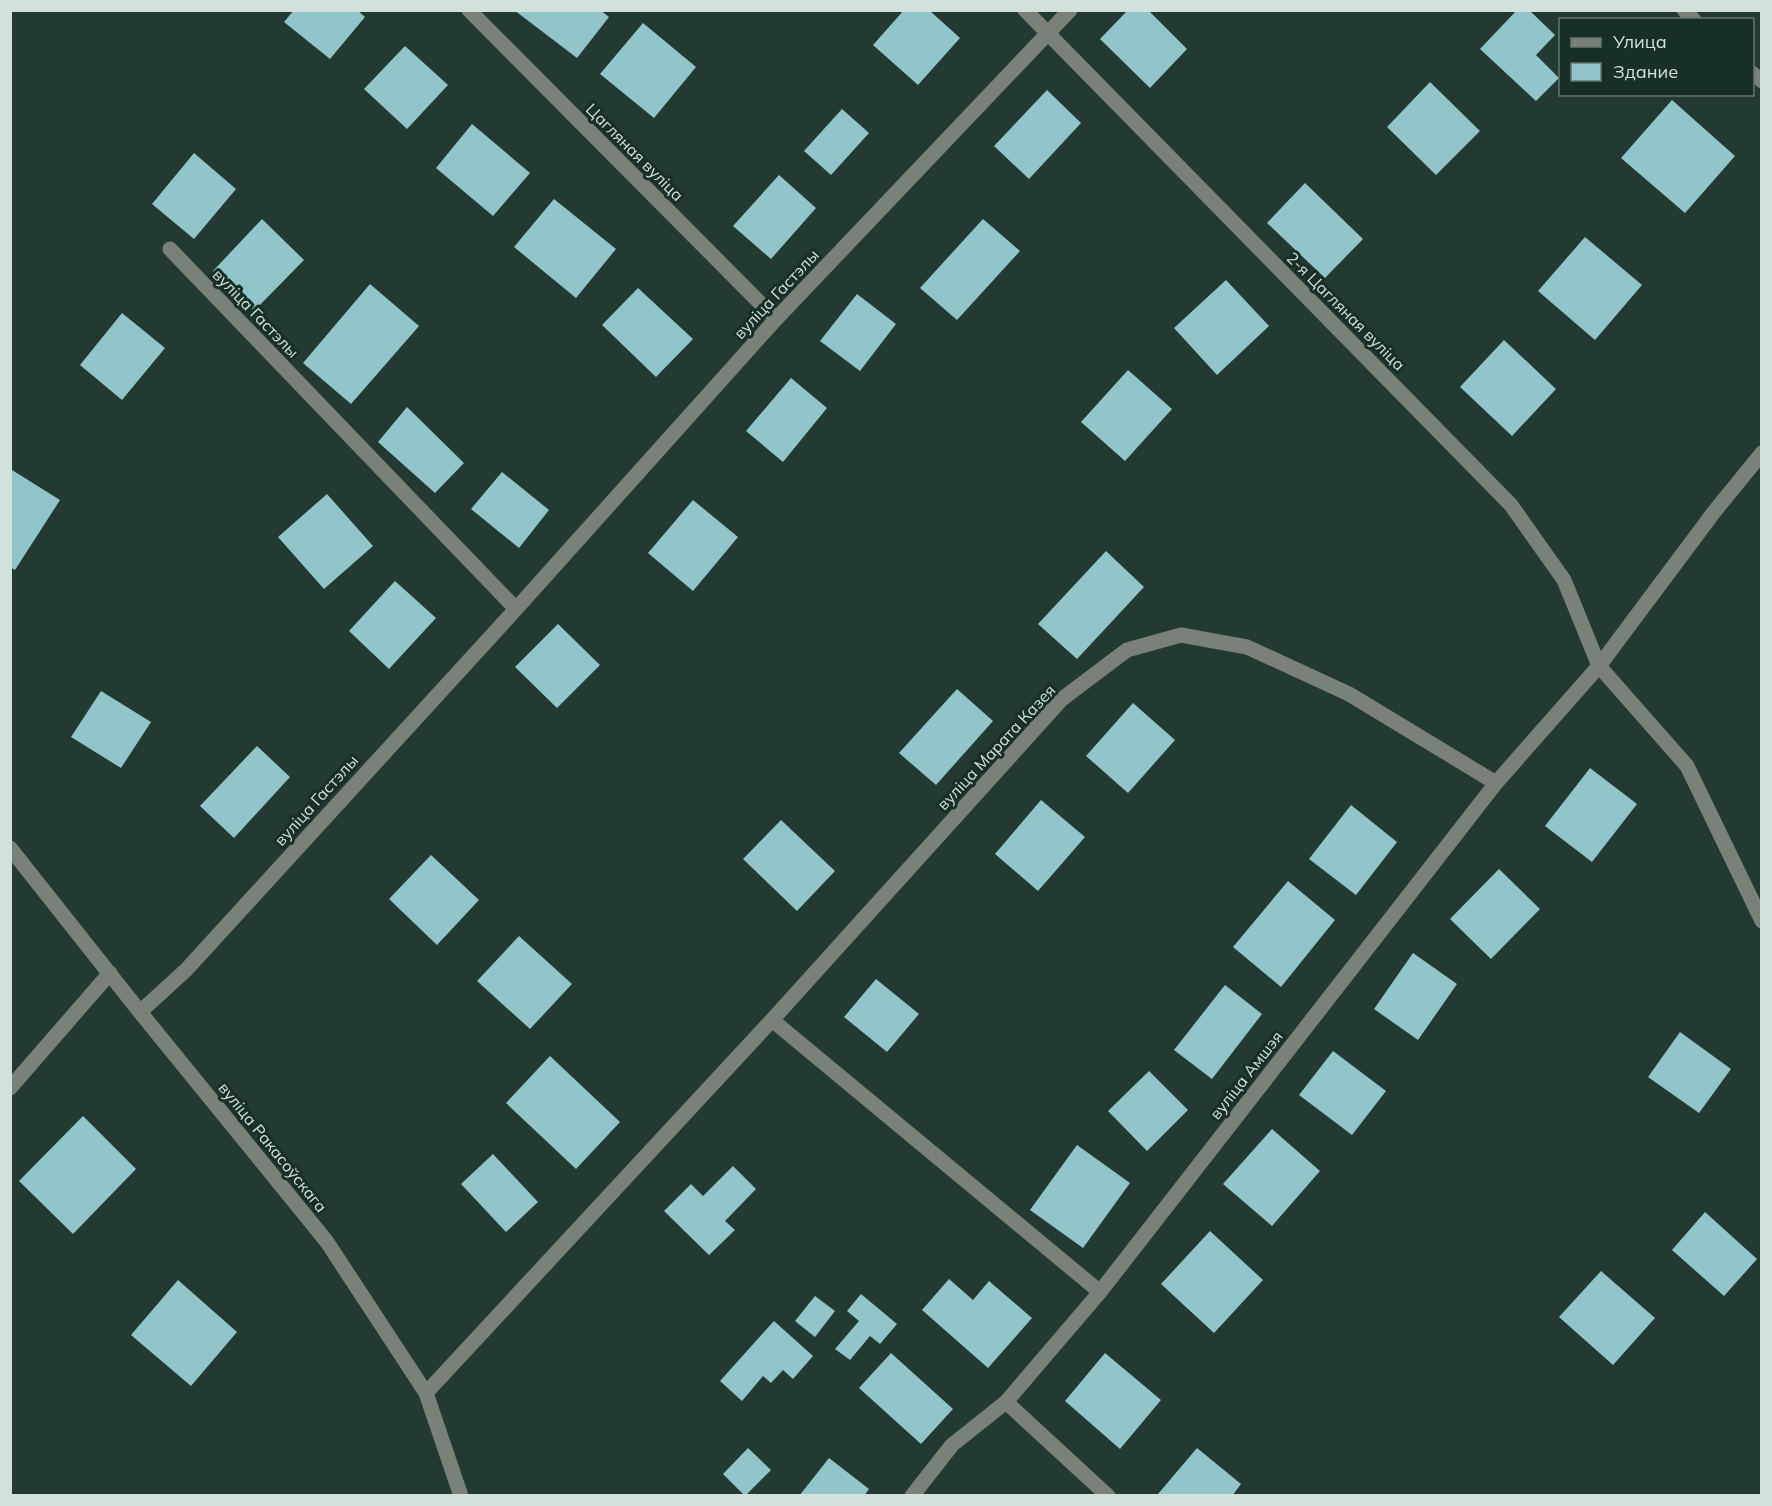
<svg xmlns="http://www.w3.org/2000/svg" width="1772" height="1506" font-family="Mulish,sans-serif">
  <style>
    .building { fill: #91c5c9 }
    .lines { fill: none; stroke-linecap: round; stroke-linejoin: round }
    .minor { stroke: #7a8178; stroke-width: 15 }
    .labels { text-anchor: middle; stroke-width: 6; stroke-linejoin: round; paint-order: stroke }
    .street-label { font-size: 16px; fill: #d3e1dc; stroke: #182f28 }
  </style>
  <rect width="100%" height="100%" fill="#223a32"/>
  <!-- building -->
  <path class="building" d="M294 10H357L365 17 330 59 284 22Z
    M514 10H600L609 17 577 58Z
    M904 10H929L960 38 918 85 873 45Z
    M1128 10H1148L1187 49 1150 88 1100 39Z
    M1517 10H1529L1555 35 1536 55 1559 78 1536 101 1480 49Z
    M643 23 696 67 654 118 600 74Z
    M405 46 448 85 407 129 364 89Z
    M1430 82 1480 131 1436 175 1387 127Z
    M1047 90 1081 123 1029 179 994 146Z
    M1672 100 1735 156 1685 213 1621 158Z
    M842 109 869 133 831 175 804 151Z
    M472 124 530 173 493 216 436 168Z
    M194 153 236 189 194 239 152 204Z
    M779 175 816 208 771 259 733 226Z
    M1305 183 1363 239 1325 278 1267 223Z
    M554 199 616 249 576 298 514 247Z
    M262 219 304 260 254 311 213 271Z
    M983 219 1020 251 957 320 920 288Z
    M1585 237 1642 285 1595 340 1538 291Z
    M1226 280 1269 326 1217 375 1174 328Z
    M370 284 419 326 351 404 303 363Z
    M638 288 693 339 656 377 602 325Z
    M857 294 896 324 860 371 820 341Z
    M122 313 165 348 122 400 80 365Z
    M1504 340 1556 389 1512 436 1460 387Z
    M1128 370 1172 409 1125 461 1081 422Z
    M791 378 827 408 783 462 746 431Z
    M407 407 464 463 435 493 378 442Z
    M12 470 60 500 15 570 10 567Z
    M502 472 549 510 519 548 471 509Z
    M327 494 373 546 324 589 278 537Z
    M693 500 738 537 693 591 648 553Z
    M1106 551 1144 587 1077 659 1038 624Z
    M395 581 436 618 389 669 349 631Z
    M558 624 600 665 557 708 515 667Z
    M957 689 993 721 936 785 899 753Z
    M101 691 151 722 121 768 71 737Z
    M1133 703 1175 740 1128 793 1086 756Z
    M257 746 290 777 234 838 200 806Z
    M1590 768 1637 804 1592 862 1545 826Z
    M1041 800 1085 837 1038 891 995 854Z
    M1351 805 1397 842 1356 895 1309 859Z
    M781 820 835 871 797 911 743 859Z
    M431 855 479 900 437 945 389 899Z
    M1499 869 1540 909 1491 959 1450 919Z
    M1288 881 1335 920 1281 987 1233 947Z
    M519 936 572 984 530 1029 477 981Z
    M1413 953 1457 984 1418 1040 1374 1009Z
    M876 979 919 1014 887 1052 844 1017Z
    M1225 985 1262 1014 1212 1079 1174 1050Z
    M1680 1032 1731 1069 1699 1113 1648 1077Z
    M1333 1051 1386 1091 1352 1135 1299 1095Z
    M550 1056 620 1122 576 1169 506 1103Z
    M1149 1071 1188 1110 1147 1151 1108 1111Z
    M83 1116 136 1169 73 1234 19 1181Z
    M1272 1129 1320 1171 1272 1226 1223 1184Z
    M1077 1145 1130 1183 1083 1248 1030 1210Z
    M493 1154 538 1202 506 1232 461 1184Z
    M733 1166 756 1189 725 1221 735 1230 709 1255 664 1211 691 1184 703 1196Z
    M1705 1212 1757 1259 1724 1296 1672 1250Z
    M1210 1231 1263 1280 1214 1333 1161 1284Z
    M1601 1271 1655 1318 1613 1365 1559 1317Z
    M949 1279 973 1300 989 1281 1032 1318 988 1368 922 1310Z
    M178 1280 237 1332 191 1386 131 1335Z
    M861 1294 897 1324 880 1344 870 1336 850 1360 835 1349 859 1321 847 1311Z
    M815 1296 835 1311 815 1337 795 1321Z
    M774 1321 813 1356 793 1379 783 1370 771 1383 763 1376 742 1401 720 1381Z
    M891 1353 953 1409 921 1444 859 1388Z
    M1105 1353 1161 1400 1120 1449 1065 1401Z
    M748 1448 771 1470 745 1496 723 1474Z
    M1197 1448 1241 1484 1232 1496H1160L1158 1494Z
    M829 1458 869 1489 864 1496H799Z"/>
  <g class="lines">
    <!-- minor -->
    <path class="minor" d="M469 10 776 319
      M1025 10 1511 505 1564 580 1599 666 1687 766 1762 921
      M1684 10 1694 20
      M1752 73 1762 81
      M170 249 516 609
      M10 848 140 1012 327 1242 426 1393 461 1496
      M140 1012 186 970 516 609 776 319 1070 10
      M772 1020 1062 699 1127 650 1181 635 1247 647 1349 694 1496 783
      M10 1088 110 973
      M426 1393 772 1020 1100 1292
      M1006 1402 1108 1496
      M912 1496 952 1445 1006 1402 1100 1292 1496 783 1599 666 1714 512 1762 453"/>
  </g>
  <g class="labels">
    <!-- street labels -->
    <g class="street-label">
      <text transform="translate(635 152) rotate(45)" y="6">Цагляная вуліца</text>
      <text transform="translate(776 294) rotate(-47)" y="6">вуліца Гастэлы</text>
      <text transform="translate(1346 311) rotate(45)" y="6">2-я Цагляная вуліца</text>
      <text transform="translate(256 313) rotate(46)" y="6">вуліца Гастэлы</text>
      <text transform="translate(996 747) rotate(-47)" y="6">вуліца Марата Казея</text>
      <text transform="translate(316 800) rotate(-48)" y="6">вуліца Гастэлы</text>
      <text transform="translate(1246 1075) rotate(-52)" y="6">вуліца Амшэя</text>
      <text transform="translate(273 1147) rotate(51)" y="6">вуліца Ракасоўскага</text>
    </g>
  </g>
  <!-- border -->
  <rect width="1772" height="1506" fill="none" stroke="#d3e1dc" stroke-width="24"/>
  <!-- legend -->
  <rect x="1559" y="18" width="195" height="78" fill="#182f28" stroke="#637670" stroke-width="1.5"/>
  <rect x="1571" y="38" width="30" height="9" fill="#7a8178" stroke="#637670" stroke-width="1.5"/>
  <text x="1613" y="48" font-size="18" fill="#d3e1dc">Улица</text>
  <rect x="1571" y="63" width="30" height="18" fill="#91c5c9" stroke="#637670" stroke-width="1.5"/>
  <text x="1613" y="78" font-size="18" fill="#d3e1dc">Здание</text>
</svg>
